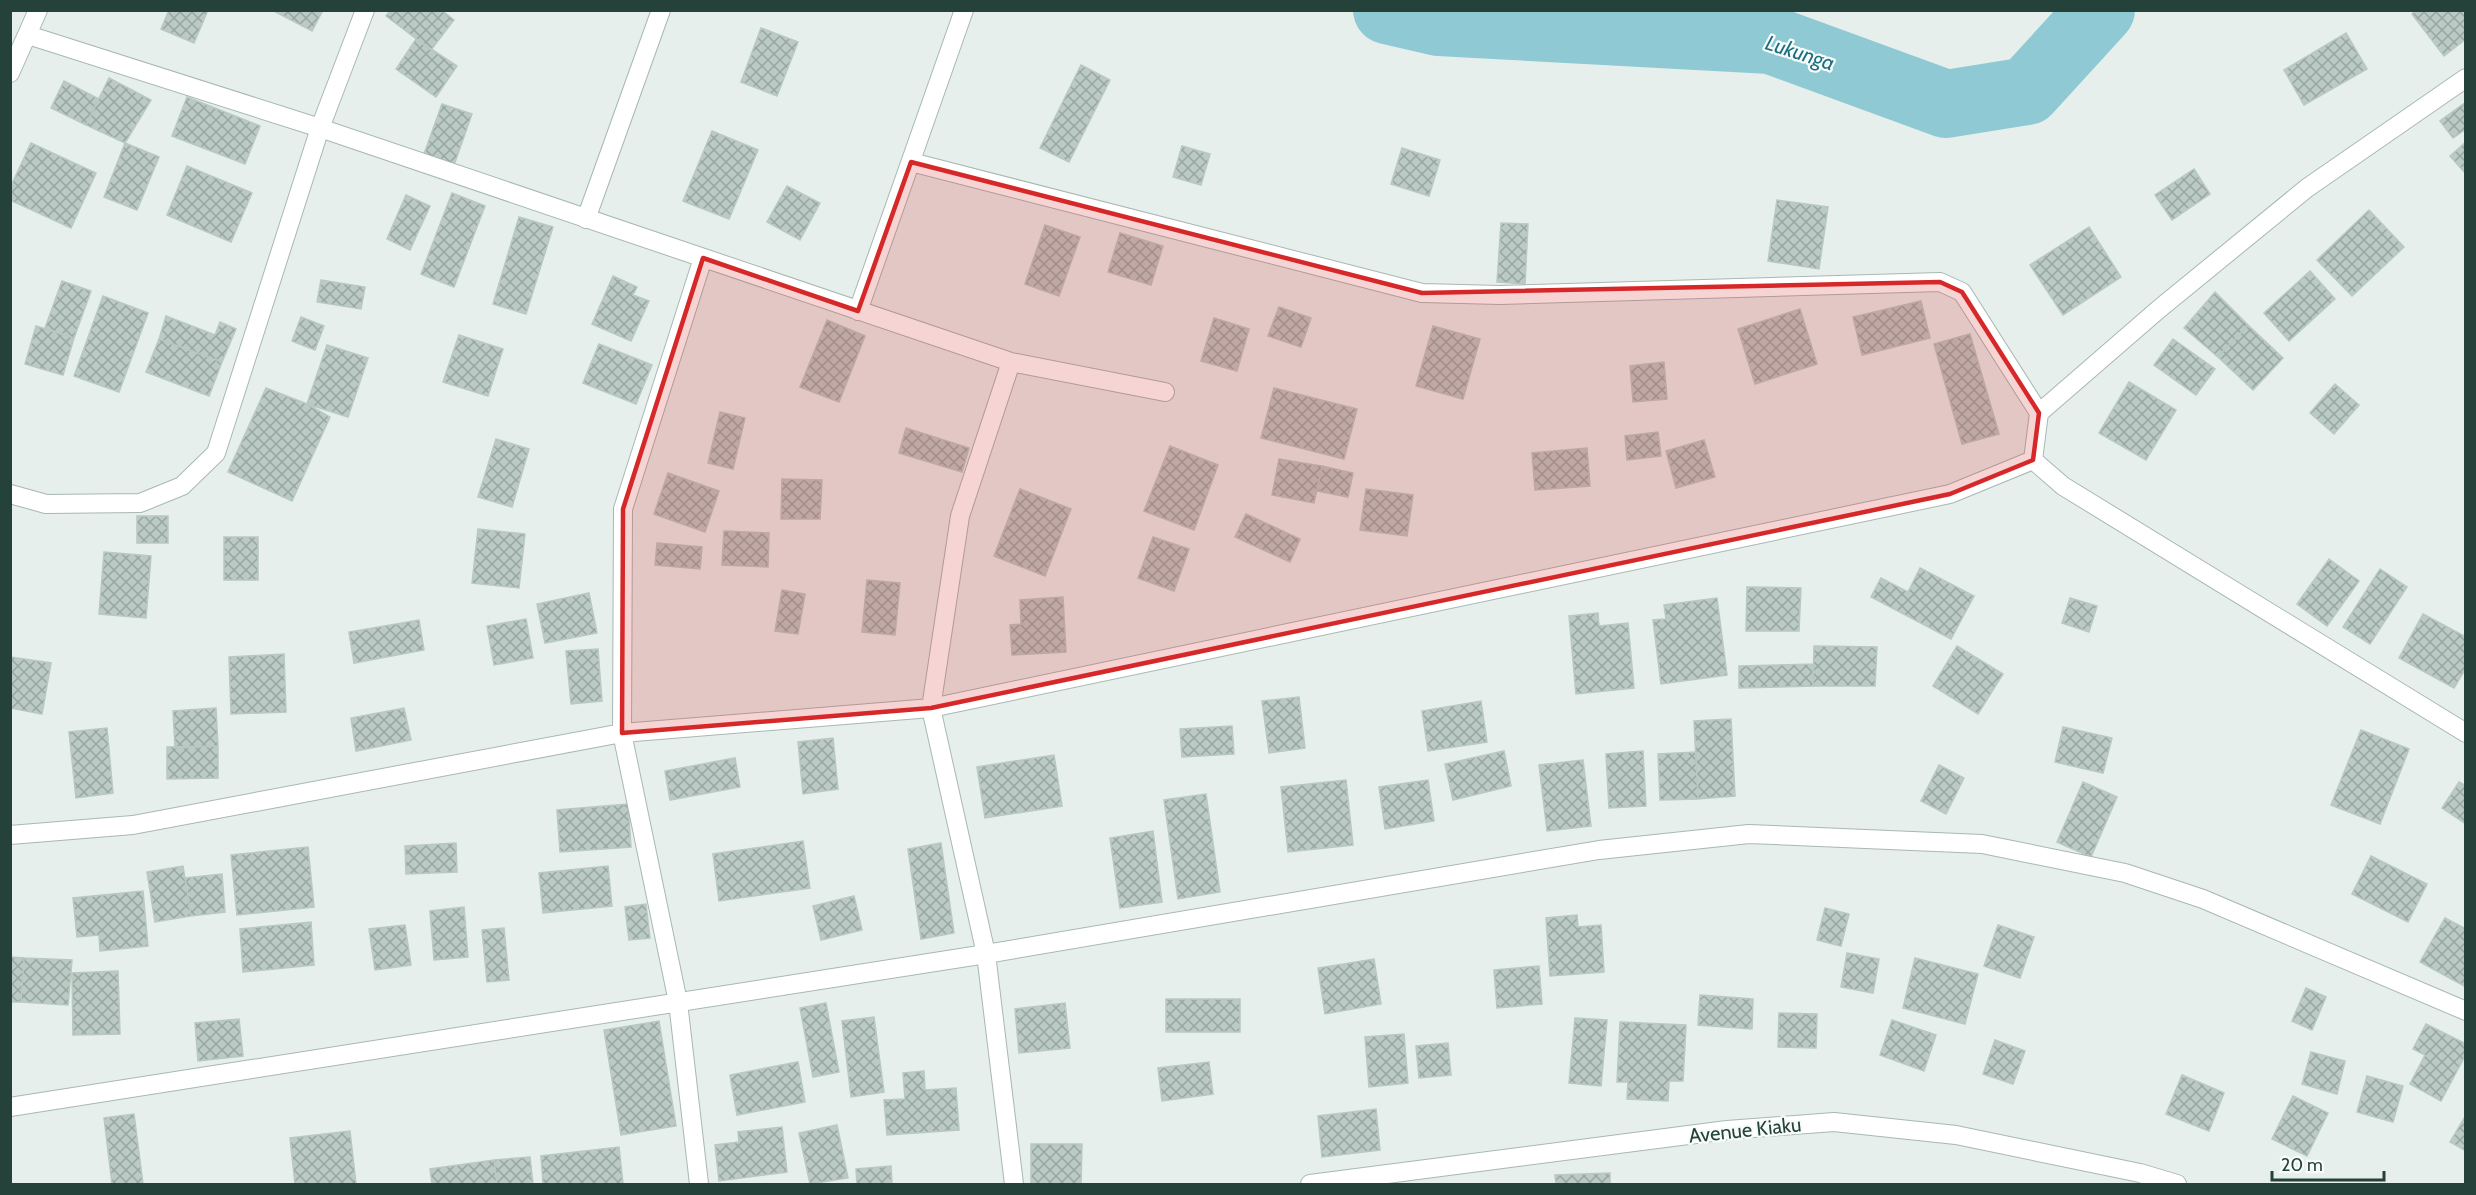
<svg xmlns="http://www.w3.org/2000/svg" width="2476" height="1195" font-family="Cabin,sans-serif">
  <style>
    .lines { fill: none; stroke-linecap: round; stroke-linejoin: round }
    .river { stroke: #8ec9d4; stroke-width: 68 }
    .building { fill: url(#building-cross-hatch); stroke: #b8c9c2; stroke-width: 1.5 }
    .lane-casing { stroke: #a8b8b2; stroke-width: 20 }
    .street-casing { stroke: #a8b8b2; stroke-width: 20 }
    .lane { stroke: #fff; stroke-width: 18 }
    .street { stroke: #fff; stroke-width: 18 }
    .marked { fill: #d62828; fill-opacity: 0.2; stroke: #d62828; stroke-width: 4.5; stroke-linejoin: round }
    .labels { text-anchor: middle; stroke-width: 4.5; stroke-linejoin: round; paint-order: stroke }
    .street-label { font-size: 20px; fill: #24423a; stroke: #f7fbf9 }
    .water-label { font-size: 21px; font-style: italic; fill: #1c6f80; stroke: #f7fbf9 }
  </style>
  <defs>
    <pattern id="building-cross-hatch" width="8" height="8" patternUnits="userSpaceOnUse" patternTransform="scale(1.5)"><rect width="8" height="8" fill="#bbcac4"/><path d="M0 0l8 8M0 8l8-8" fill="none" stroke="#98a6a0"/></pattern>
  </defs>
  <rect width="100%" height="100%" fill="#e6efeb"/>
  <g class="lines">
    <!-- river -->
    <path class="river" d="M1387 10 1439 22 1771 40 1946 104 2027 91 2101 10"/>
  </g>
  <!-- building -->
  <path class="building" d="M169 10H208L194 43 161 29Z
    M272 10H323L312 31Z
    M391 10H441L454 20 431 50 386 16Z
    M2416 10H2466V39L2444 56 2412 14Z
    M761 28 798 42 777 96 741 82Z
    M2346 33 2367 69 2304 105 2284 70Z
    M416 39 457 66 436 97 396 69Z
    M1081 65 1110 80 1069 162 1040 148Z
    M109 78 151 100 125 143 86 125Z
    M64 81 99 99 86 125 51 108Z
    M187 97 260 126 245 164 172 136Z
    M2466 102V129L2453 138 2440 121Z
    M442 104 472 114 454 165 424 154Z
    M712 131 758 150 729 219 683 201Z
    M2466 142V174L2450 156Z
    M31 143 96 173 71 228 10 200V188Z
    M125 143 159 157 137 210 104 197Z
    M1182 146 1210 154 1201 185 1173 177Z
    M1402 148 1440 160 1429 196 1391 184Z
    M187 166 252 193 231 242 167 215Z
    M2194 169 2210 194 2172 220 2155 195Z
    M787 186 820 203 800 240 767 222Z
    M452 193 485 206 454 287 421 274Z
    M406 195 430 206 410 250 387 239Z
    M1777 200 1828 207 1819 269 1768 261Z
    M2369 210 2404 247 2352 296 2317 260Z
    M519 217 553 227 526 314 493 304Z
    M1501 223 1528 224 1525 284 1497 282Z
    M1045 225 1080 237 1059 296 1025 284Z
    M2089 227 2121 277 2063 315 2030 265Z
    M1120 233 1163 246 1151 285 1108 272Z
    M2310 271 2335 299 2289 341 2264 313Z
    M613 276 637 287 633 295 649 301 631 341 592 324Z
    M321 280 365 287 361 309 317 302Z
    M62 281 91 291 74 338 45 328Z
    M2215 292 2248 325 2218 357 2184 328Z
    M103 296 148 313 119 392 74 376Z
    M1921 301 1930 338 1862 355 1853 317Z
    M1279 307 1311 318 1301 347 1268 336Z
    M1800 309 1817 364 1755 384 1738 329Z
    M166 316 215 335 220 322 236 329 222 362 159 339Z
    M301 317 324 326 315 350 292 341Z
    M1214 318 1249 329 1237 371 1201 361Z
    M827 320 865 336 839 402 800 387Z
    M2248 325 2283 358 2253 390 2218 357Z
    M36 326 74 338 63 375 25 364Z
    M1433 326 1480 339 1463 399 1416 386Z
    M1970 334 1999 434 1962 444 1934 344Z
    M459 335 503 349 488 396 443 382Z
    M159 339 222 362 209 396 146 372Z
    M2173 339 2215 369 2196 395 2154 365Z
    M599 344 652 365 636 404 583 383Z
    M327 345 368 358 348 417 307 404Z
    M1664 362 1667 399 1633 402 1630 366Z
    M2129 382 2176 410 2146 460 2099 433Z
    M2335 384 2359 405 2334 434 2310 413Z
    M266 388 307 404 330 417 292 501 228 472Z
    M1274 388 1357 409 1344 459 1261 438Z
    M720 412 745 418 733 469 708 463Z
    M906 428 969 448 962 472 899 453Z
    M1658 432 1661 456 1627 460 1625 436Z
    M496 439 529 449 512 507 478 497Z
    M1704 440 1715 477 1676 488 1666 451Z
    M1170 446 1218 465 1194 530 1144 511Z
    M1587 448 1590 486 1535 490 1532 453Z
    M1279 459 1322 466 1314 503 1272 495Z
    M1322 466 1353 473 1348 497 1317 491Z
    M668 473 719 491 705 532 654 514Z
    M782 479 822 480 820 519H781Z
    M1020 489 1071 509 1045 576 994 556Z
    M1366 489 1413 495 1407 536 1360 530Z
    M1246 514 1300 539 1290 562 1235 537Z
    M137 516H168V543H137Z
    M478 529 525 534 519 588 472 583Z
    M724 531 769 533 768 567 722 565Z
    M224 537H258V580H224Z
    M1153 537 1189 549 1174 591 1138 578Z
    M657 543 702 547 700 569 655 565Z
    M104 552 151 556 146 618 99 614Z
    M2329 559 2359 581 2327 626 2297 604Z
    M1920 568 1974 596 1951 639 1871 597 1881 578 1908 592Z
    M2380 569 2407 587 2370 644 2343 627Z
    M867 580 900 583 895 635 862 632Z
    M1747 587 1801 588 1799 631H1746Z
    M782 590 805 594 798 634 775 631Z
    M589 593 597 633 545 643 537 604Z
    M1063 597 1066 652 1012 655 1010 625 1021 624 1020 600Z
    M1717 598 1727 675 1661 684 1653 620 1666 619 1664 605Z
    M2070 598 2097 606 2089 632 2062 623Z
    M1598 613 1599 626 1628 623 1634 688 1576 694 1569 616Z
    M2423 614 2466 637V668L2454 688 2399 658Z
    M526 619 533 658 494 665 487 626Z
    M419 620 424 650 354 663 349 632Z
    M1814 646 1877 647 1875 686H1813Z
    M1957 646 2003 674 1978 714 1933 686Z
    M598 649 602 701 571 704 566 651Z
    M284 654 286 712 231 714 229 657Z
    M10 657 51 663 42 714 10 708Z
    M1813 664V686L1739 688V666Z
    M1299 697 1305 748 1269 753 1262 701Z
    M1481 701 1487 742 1428 751 1422 711Z
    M216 708 218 746 175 748 173 711Z
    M404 708 411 740 356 751 351 718Z
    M1731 719 1735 796 1698 799 1694 721Z
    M1232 726 1234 754 1182 757 1180 729Z
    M2063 727 2112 738 2103 773 2055 762Z
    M107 728 113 793 76 798 69 732Z
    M2361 730 2409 749 2380 824 2331 805Z
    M833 738 838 789 803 794 798 742Z
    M218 746V778L167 779V747Z
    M1504 751 1511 786 1453 800 1445 764Z
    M1643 751 1646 806 1609 808 1606 754Z
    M1696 752 1698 799 1660 800 1658 754Z
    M1054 755 1062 806 985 818 977 767Z
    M735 758 740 787 670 800 665 771Z
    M1583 760 1591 826 1547 831 1539 765Z
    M1939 765 1964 778 1946 814 1921 801Z
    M1346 780 1353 845 1288 852 1281 787Z
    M1428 780 1434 821 1385 829 1379 787Z
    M2083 782 2117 797 2091 857 2057 842Z
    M2459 782 2466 786V824L2442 808Z
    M1206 794 1220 892 1178 899 1164 800Z
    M628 804 631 847 560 852 557 810Z
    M1153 831 1162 902 1120 908 1110 838Z
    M803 841 810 888 719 901 713 854Z
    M456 843 457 872 406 874 405 846Z
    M941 843 954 933 921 939 908 849Z
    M308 847 314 907 237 915 231 855Z
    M2371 856 2427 884 2408 922 2352 894Z
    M183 866 191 916 155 922 147 872Z
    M608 866 612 906 543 913 539 873Z
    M222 874 225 912 191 916 185 878Z
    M143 891 148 946 100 951 99 935 77 937 73 898Z
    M854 896 862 930 821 940 813 906Z
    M646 904 650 938 629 940 625 907Z
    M464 907 468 957 434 960 430 911Z
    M1825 908 1849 914 1841 946 1817 940Z
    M1577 915 1578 927 1601 925 1604 972 1550 976 1546 918Z
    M2445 918 2466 929V987L2420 962Z
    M311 922 314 965 243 972 240 929Z
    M405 925 411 965 375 970 369 929Z
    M1998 925 2034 937 2020 978 1984 966Z
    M504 928 509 980 487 982 482 930Z
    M1847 953 1879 959 1873 993 1841 987Z
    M10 957 24 958 21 1002H10Z
    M24 958 72 960 68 1005 21 1002Z
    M1915 958 1978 974 1965 1024 1903 1008Z
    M1374 959 1381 1004 1325 1014 1318 968Z
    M1539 966 1542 1004 1497 1008 1494 970Z
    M118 971 120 1034 73 1035 72 973Z
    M2306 988 2326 997 2312 1030 2292 1021Z
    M1700 995 1753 999 1752 1029 1698 1025Z
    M1166 999H1240V1032H1166Z
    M826 1003 839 1072 813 1077 800 1008Z
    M1065 1003 1070 1048 1019 1053 1015 1009Z
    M1779 1013 1817 1014 1816 1048 1778 1047Z
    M874 1017 884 1092 851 1097 842 1021Z
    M1575 1018 1607 1020 1601 1086 1569 1083Z
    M239 1019 243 1056 198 1061 195 1023Z
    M1892 1020 1936 1035 1924 1071 1880 1055Z
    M659 1021 676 1126 621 1135 604 1030Z
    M1620 1022 1686 1025 1683 1081H1669L1668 1101 1627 1099 1628 1082H1617Z
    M2426 1024 2466 1044V1054L2441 1101 2410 1084 2425 1055 2413 1049Z
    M1404 1034 1408 1083 1369 1087 1365 1037Z
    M1995 1040 2025 1051 2013 1084 1983 1074Z
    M1448 1043 1451 1075 1419 1078 1416 1046Z
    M2311 1052 2345 1061 2337 1094 2302 1084Z
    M798 1062 805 1102 737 1115 730 1075Z
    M1209 1062 1213 1094 1162 1101 1158 1068Z
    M924 1071 925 1090 956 1088 959 1130 887 1135 884 1100 905 1099 903 1073Z
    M2182 1075 2224 1093 2209 1131 2166 1114Z
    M2367 1076 2403 1086 2393 1122 2357 1112Z
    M2293 1096 2328 1113 2307 1156 2272 1139Z
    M1376 1109 1380 1150 1322 1157 1318 1116Z
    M134 1114 143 1184H112L104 1118Z
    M2466 1115V1151L2450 1142Z
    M837 1125 848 1178 810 1184 799 1133Z
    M782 1127 787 1172 719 1181 715 1145 739 1142 738 1132Z
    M350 1131 356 1184H295L290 1138Z
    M1031 1144H1082L1081 1184H1031Z
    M619 1147 623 1184H543L541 1156Z
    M530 1157 533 1184H497L494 1160Z
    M494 1160 497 1184H432L430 1169Z
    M891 1166 892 1184H857L856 1169Z
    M1610 1173V1184H1556L1555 1175Z"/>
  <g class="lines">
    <defs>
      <path id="lane" d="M586 219 661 10"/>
      <path id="street" d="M28 35 320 128 1011 362 1165 392
        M10 73 38 10
        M911 162 1422 293 1500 295 1940 282 1962 292 2039 413
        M858 311 964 10
        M1011 362 960 516 931 708 986 954 1014 1184
        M2033 460 2039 413 2159 309 2307 188 2466 78
        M2033 460 2063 486 2466 733
        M10 494 46 504 140 503 182 486 216 453 320 128 365 10
        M10 835 133 825 622 733 931 708 1950 494 2033 460
        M10 1107 986 954 1599 850 1749 834 1982 844 2125 873 2203 899 2466 1011
        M699 1184 678 1002 622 733 623 509 703 258
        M1310 1184 1727 1130 1834 1122 1956 1135 2140 1173 2177 1184"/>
    </defs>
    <!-- lane casing -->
    <use href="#lane" class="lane-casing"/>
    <!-- street casing -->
    <use href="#street" class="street-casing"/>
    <!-- lane -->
    <use href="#lane" class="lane"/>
    <!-- street -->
    <use href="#street" class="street"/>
  </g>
  <!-- marked area -->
  <path class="marked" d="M911 162 1422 293 1940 282 1962 292 2039 413 2033 460 1950 494 931 708 622 733 623 509 703 258 858 311Z"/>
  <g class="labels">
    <!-- street labels -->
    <g class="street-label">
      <text transform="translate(1745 1130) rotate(-6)" y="7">Avenue Kiaku</text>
    </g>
    <!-- water labels -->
    <g class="water-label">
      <text transform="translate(1800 53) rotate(18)" y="7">Lukunga</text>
    </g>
  </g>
  <!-- border -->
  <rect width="2476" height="1195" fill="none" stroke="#24423a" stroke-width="24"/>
  <!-- scale -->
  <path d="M2272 1171v9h112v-9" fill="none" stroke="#24423a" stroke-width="3"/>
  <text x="2281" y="1171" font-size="18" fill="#24423a" stroke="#f7fbf9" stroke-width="4.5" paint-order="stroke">20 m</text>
</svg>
